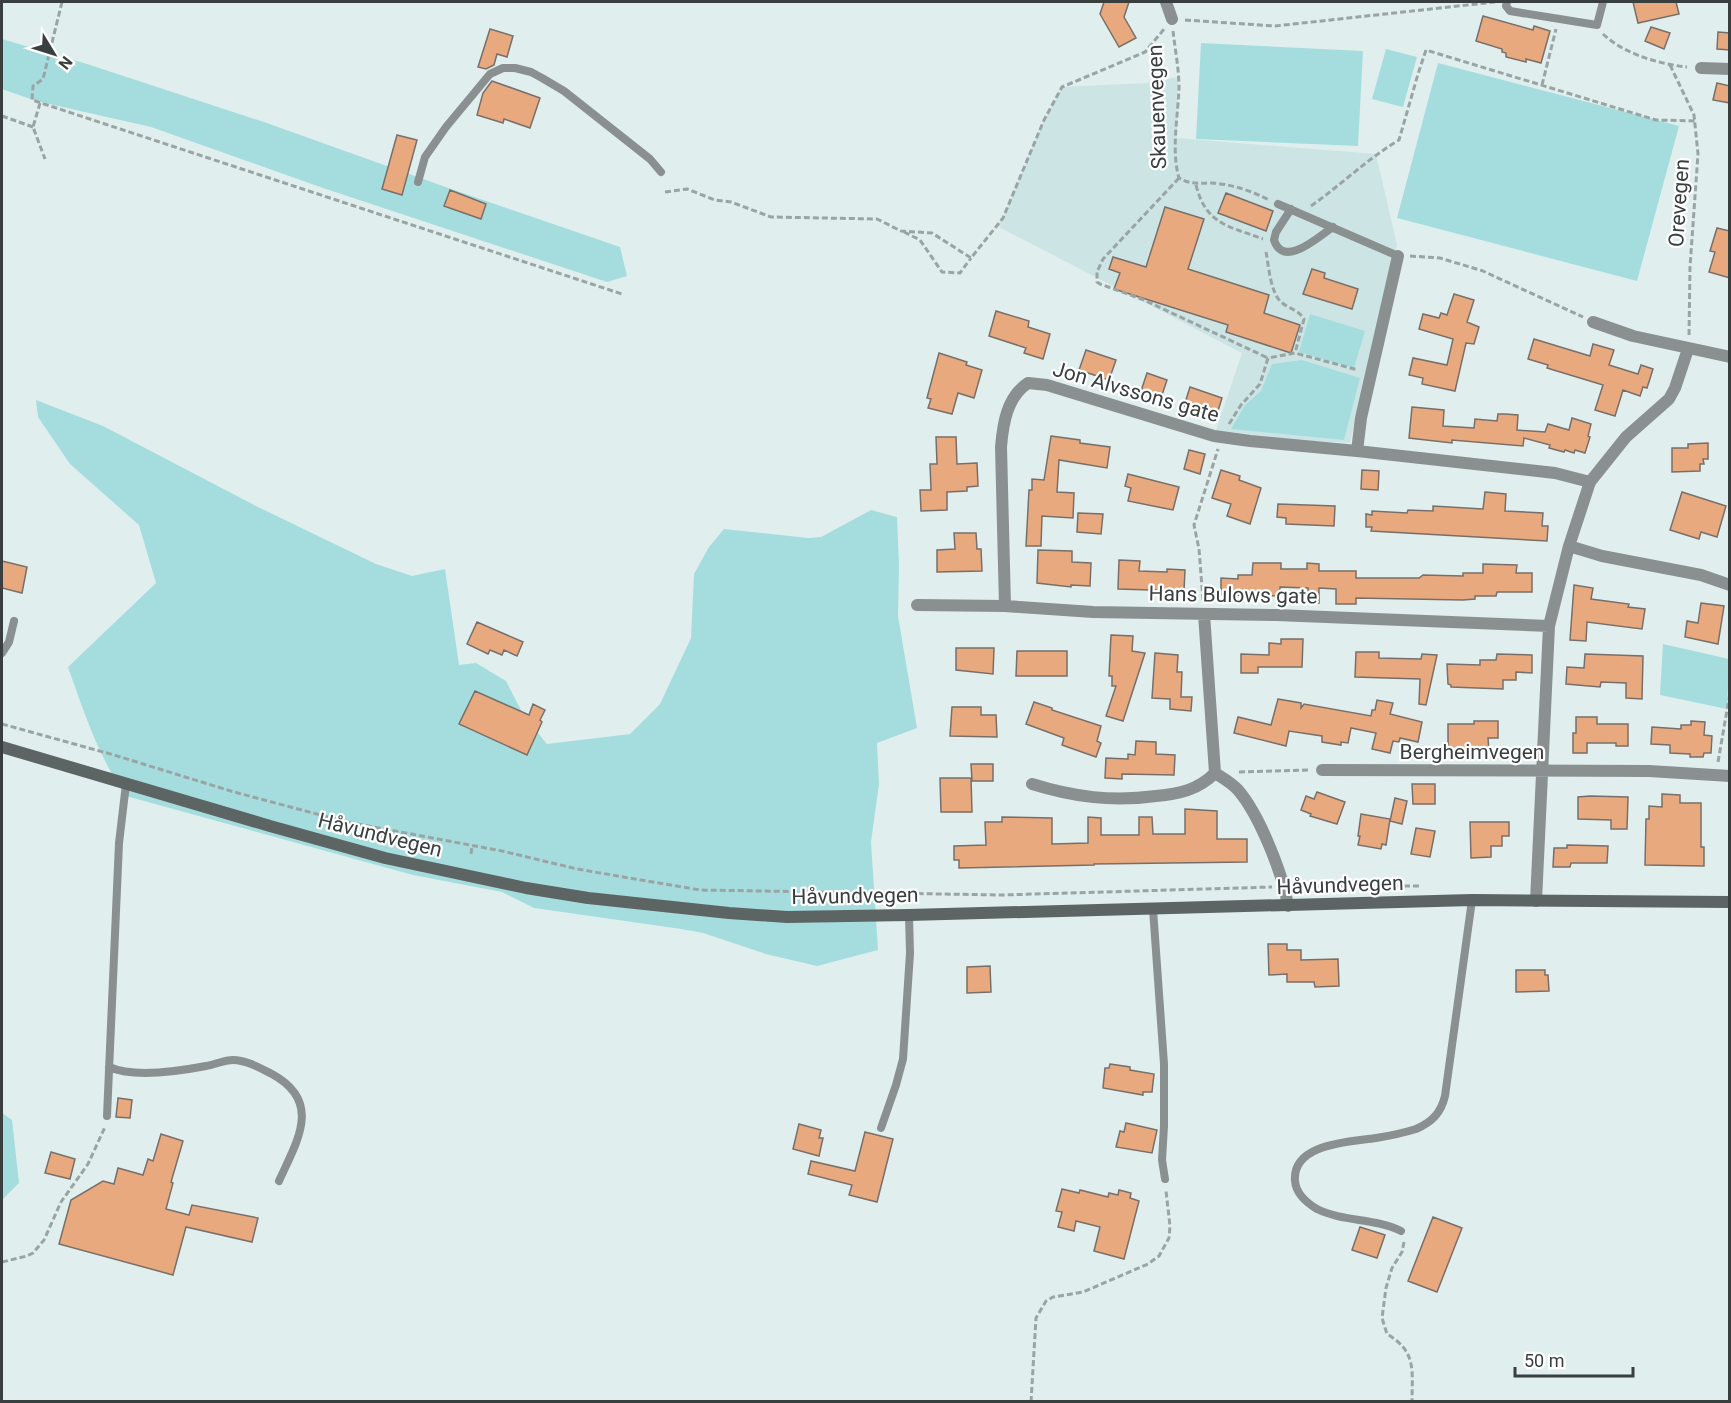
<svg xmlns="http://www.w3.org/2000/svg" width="1731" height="1403" font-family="Roboto,sans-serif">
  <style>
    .built { fill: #cde4e4 }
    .green { fill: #a5ddde }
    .building { fill: #e9a97e; stroke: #786f6a; stroke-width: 1.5 }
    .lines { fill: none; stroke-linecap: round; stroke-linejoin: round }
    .path { stroke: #9aa4a4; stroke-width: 3; stroke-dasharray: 6 3; stroke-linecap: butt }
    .lane { stroke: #8a9090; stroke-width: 8 }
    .street { stroke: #8a9090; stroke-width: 12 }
    .secondary { stroke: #5d6464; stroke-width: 12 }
    .labels { text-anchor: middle; stroke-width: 4.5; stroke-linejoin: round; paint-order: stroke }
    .street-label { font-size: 21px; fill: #393e3e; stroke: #fff }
  </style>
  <rect width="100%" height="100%" fill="#e1eeee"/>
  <!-- built -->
  <path class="built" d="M1178 77 1177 138 1376 154 1397 245 1375 333 1350 443 1214 436 1242 353 997 226 1003 217 1044 120 1062 87 1146 83Z"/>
  <!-- green -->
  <path class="green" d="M2 39 87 64 264 122 454 190 620 247 627 276 607 282 323 188 151 127 36 101 2 89Z
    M1201 43 1363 51 1358 146 1196 139Z
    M1386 49 1417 57 1403 107 1372 99Z
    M1438 63 1679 126 1637 281 1397 218Z
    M1310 314 1365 331 1354 368 1299 352Z
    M1302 360 1360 378 1344 440 1231 429 1245 405 1261 391 1272 364Z
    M36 400 103 426 256 506 376 564 412 576 445 569 459 665 476 663 506 681 524 716 547 744 630 734 660 704 691 638 694 574 709 547 724 529 808 538 821 537 871 510 897 517 899 565 898 616 917 728 877 743 879 784 871 842 878 950 817 966 766 954 703 933 681 929 534 908 502 892 413 875 126 796C98 756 84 712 68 667L156 583 139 525 70 464 38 417Z
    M1663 644 1729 659 1727 709 1660 695Z
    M2 1113 12 1120 19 1183 2 1200Z"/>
  <!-- building -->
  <path class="building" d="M1104 2H1129L1124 17 1136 38 1119 47 1100 14Z
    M1633 2H1676L1679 14 1638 23Z
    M1483 16 1533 30 1534 26 1550 31 1541 63 1526 59V62L1506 57V53L1502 52V49L1476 41Z
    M1651 27 1670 33 1664 49 1645 41Z
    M490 29 513 36 507 57 497 54 494 65 486 69 478 67Z
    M1718 32 1730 33V50L1717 49Z
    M492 81 540 98 530 128 504 119 503 123 477 115 483 93Z
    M1717 83 1730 86V103L1713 100Z
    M397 135 417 140 402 195 382 189Z
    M450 190 486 204 481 219 444 206Z
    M1226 193 1273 211 1266 231 1218 213Z
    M1165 207 1204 219 1188 269 1269 295 1264 313 1300 325 1291 353 1226 332 1228 325 1114 289 1120 273 1109 269 1113 257 1146 267Z
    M1717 228 1730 231V278L1709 272 1715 252 1710 251Z
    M1312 269 1325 273 1324 278 1358 289 1352 309 1303 294Z
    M1454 294 1474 300 1467 322 1479 327 1474 344 1466 343 1455 391 1422 384 1423 378 1409 375 1413 358 1447 365 1453 339 1419 329 1423 314 1439 318 1441 313 1447 315Z
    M996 311 1029 321 1028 327 1050 334 1043 359 1024 353 1026 348 989 336Z
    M1534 339 1590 356 1593 344 1614 350 1609 365 1638 374 1641 365 1653 369 1647 388 1643 387 1640 396 1623 390 1615 416 1595 410 1603 385 1547 368 1548 365 1528 359Z
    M1086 350 1116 360 1109 380 1079 370Z
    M939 353 967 362 966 365 982 370 974 398 958 393 952 414 928 408 931 399 927 398Z
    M1147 373 1167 380 1161 398 1141 391Z
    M1190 387 1222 398 1217 414 1210 412 1209 414 1184 406Z
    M1412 407 1444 410 1443 426 1474 428 1475 419 1497 421 1498 414H1505L1518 415 1517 430 1545 432 1548 424 1569 430 1572 418 1591 424 1588 436 1590 437 1585 453 1575 450 1574 453 1565 450 1564 452 1549 448 1550 445 1524 438 1523 446 1452 440V443L1409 438Z
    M1051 436 1080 440V443L1110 447 1107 468 1059 460 1057 492 1074 493 1073 518 1042 516 1041 546H1026L1029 490H1032V479L1044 480Z
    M936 437H956L957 464 977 463 978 486 967 487V491L947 492V510L921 511 920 490H931L930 464H937Z
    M1708 443V459H1703L1704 464H1700V471L1672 472V448H1688V444Z
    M1189 450 1205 454 1200 474 1184 469Z
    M1221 470 1240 476 1239 480 1261 488 1250 524 1227 516 1231 504 1212 498Z
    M1362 470 1379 471 1378 490 1361 489Z
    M1128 474 1179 487 1173 510 1128 501 1131 488 1125 486Z
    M1485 492 1506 494 1505 511 1543 513 1542 526H1548L1547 541 1371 531 1372 527H1366V514L1372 515V511L1407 513 1408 510 1433 511V506L1483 509Z
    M1682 492 1726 506 1717 537 1701 532 1699 539 1670 530Z
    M1278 504 1335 506 1334 526 1286 524V518L1277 517Z
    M1078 513 1103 514 1101 534 1077 532Z
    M954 533H976L977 549H981L982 571 937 572V550L955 549Z
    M1038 550 1072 551V562L1091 563 1090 586 1071 585V587L1037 583Z
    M1119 560 1140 561 1139 571 1167 572V569L1185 570 1184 591 1118 589Z
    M2 561 27 567 22 593 2 588Z
    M1253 563H1281V569H1307V563L1319 564V571H1356V578H1419L1423 575 1463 576V573H1483V564L1517 565 1516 573H1532V592H1497L1496 596H1475V599L1463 600 1356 598V604H1336V589L1319 588V603H1308V588L1280 587V596L1221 595V578L1238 579V575H1252Z
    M1574 585 1593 588 1591 599 1629 604 1628 607 1645 609 1642 629 1587 622 1586 641 1570 640Z
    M1701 603 1724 606 1718 644 1685 637 1687 621 1698 623Z
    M477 622 523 642 517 656 504 650 502 655 490 650 488 654 467 644Z
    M1111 635 1133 636 1132 651 1145 653 1123 721 1106 716 1116 686H1112V676H1109Z
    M1281 639H1303L1302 667H1258V673H1241V654L1269 655V643L1281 644Z
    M956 648H994L993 674 956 670Z
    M1017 651H1067V676H1016Z
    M1356 652H1379V658L1421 659 1422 654 1437 655 1426 705 1419 704 1420 679 1355 677Z
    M1155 653 1178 655 1177 672H1182L1181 697H1192L1191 711 1170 709V699L1152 698Z
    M1497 654 1532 655V673L1516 672V680H1503V689L1451 687V685L1448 684 1447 664 1480 665V660H1496Z
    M1585 654 1643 656 1642 699 1626 698V683L1601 682 1600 687 1566 684 1567 667 1584 668Z
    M475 691 529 715 533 704 545 710 540 720 542 722 527 755 459 724Z
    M1278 699 1301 703V708L1304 704 1371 716 1372 710H1375L1377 700 1393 703 1390 714 1422 722 1418 742 1400 738 1399 742 1393 741 1390 753 1372 749 1376 733 1351 728 1348 743 1341 742V745L1322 742V736L1289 731 1286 746 1234 733 1238 717 1271 725Z
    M1034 702 1052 708V710L1101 726 1097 741 1101 743 1096 757 1062 745 1064 738 1026 724Z
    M952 707H981V715H996L997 737 950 736Z
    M1576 717H1597V724H1628V746H1616V743H1587V753H1573V733H1576Z
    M1474 721H1498V738H1488L1489 751H1448V724H1474Z
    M1691 721 1705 722 1704 735 1712 736 1711 753H1704L1703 757H1690V754L1670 753V745L1651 744 1652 727 1681 729V725H1691Z
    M1136 741 1156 742V754L1175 755 1174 775 1122 774V779L1105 778 1106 758 1128 759V754L1135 755Z
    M971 764H993V781H972Z
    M940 778H971L972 812H941Z
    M1412 784H1435V804H1413Z
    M1317 792 1345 802 1337 824 1310 816 1311 814 1301 810 1306 796 1314 799Z
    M1662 794 1680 795V803H1701V847H1704V866L1645 865 1646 819H1649V806L1662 807Z
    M1590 796 1628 797 1627 829H1611V820L1578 819V797Z
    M1395 798 1407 801 1402 824 1390 821Z
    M1185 809 1217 811V839H1247V862L1094 864V865L959 868V860H954V846L986 845 985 822H1002V817L1052 818V844L1088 843V817L1101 818V835H1139V817H1152L1153 834H1185Z
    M1361 814 1390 819 1386 845 1382 844 1381 849 1358 845 1360 836H1358Z
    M1470 822H1509V836H1502V846H1491V857L1471 858Z
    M1416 828 1435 831 1430 857 1411 854Z
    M1567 845 1608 846 1607 863H1571L1570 867H1553L1554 848H1567Z
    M1268 944H1287V950H1301V960L1338 959 1339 986 1315 987 1314 982H1287V974L1269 975Z
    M990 966 991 992 967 993V967Z
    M1516 970H1545V975H1548L1549 991 1516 992Z
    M1110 1064 1130 1067V1070L1154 1074 1152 1092H1143V1095L1103 1088 1105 1068H1109Z
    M118 1098 132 1100 130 1118 116 1117Z
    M1126 1123 1157 1130 1152 1153 1116 1147 1120 1131 1124 1132Z
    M799 1124 821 1130 819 1138H823L819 1156 793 1149Z
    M865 1132 893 1139 877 1202 849 1195 852 1185 808 1174 811 1161 855 1171Z
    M161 1134 183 1141 171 1182 173 1183 166 1209 189 1215 192 1205 258 1218 252 1242 186 1227 173 1275 59 1244 71 1200 103 1181 114 1184 118 1168 143 1175 148 1159 153 1161Z
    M51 1152 75 1159 70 1179 45 1173Z
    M1062 1189 1079 1193 1080 1190 1108 1197 1109 1193 1118 1195 1119 1190 1131 1193 1130 1198 1139 1201 1124 1259 1094 1251 1100 1227 1076 1221 1074 1231 1058 1227 1062 1212 1056 1211Z
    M1433 1217 1462 1228 1437 1292 1408 1281Z
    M1360 1227 1385 1235 1377 1258 1352 1250Z"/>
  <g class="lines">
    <!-- path -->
    <path class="path" d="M62 2 43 79 33 86 32 100 622 294
      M1185 20 1275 26 1495 2
      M1173 31C1175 49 1179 69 1179 88 1178 117 1171 150 1179 178 1191 185 1199 183 1212 183 1231 184 1252 191 1269 200
      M1603 34C1624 54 1659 64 1687 67
      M1670 65 1694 115 1698 154 1690 267 1689 336
      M1542 85 1556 29
      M40 103 33 127 45 159
      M2 116 33 127
      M1179 178 1103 259 1097 272V282L1100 284 1144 300 1268 358
      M1196 185C1206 225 1229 226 1263 239
      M665 192 687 189 715 200 731 202 771 217 877 219 901 231 932 233 971 258 1003 218 1044 120 1062 87 1145 52 1165 28
      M1311 206C1341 185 1367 159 1399 140L1418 74 1426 50 1656 120 1695 121
      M904 232 920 240 942 272 960 273 971 258
      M1266 252C1269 267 1270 291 1281 302 1289 309 1299 310 1304 319L1295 353
      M1410 256 1440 258 1483 271 1583 317
      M1229 424 1241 405 1260 384 1268 358 1295 353 1358 370
      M1203 600 1199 549 1194 525 1218 449
      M2 724 114 755 234 792 347 822 502 851 577 869 700 890 1002 895 1272 887
      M1718 762 1730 693
      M1239 772 1311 770
      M471 854 472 846
      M1296 886H1419
      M1404 1242 1402 1252 1392 1268 1386 1288 1382 1318 1387 1334C1417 1352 1412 1370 1412 1402
      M2 1262 27 1256 33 1253 44 1240 61 1202 88 1164 105 1127
      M1031 1402 1036 1318 1046 1301 1053 1297 1083 1292 1148 1264 1159 1256 1169 1238 1170 1226 1166 1191"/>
    <!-- lane -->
    <path class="lane" d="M1507 2 1506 6 1510 11 1597 25 1603 2
      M418 182 425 157 446 127 490 74 503 68H515L531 72 542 78 564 91 650 159 661 172
      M1278 204 1398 256
      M1291 209 1276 232 1274 240C1284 269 1318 237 1333 227
      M2 653 9 642 14 621
      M1153 909 1164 1064V1126L1162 1160 1165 1179
      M109 1067C134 1078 180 1071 206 1066 214 1065 224 1060 233 1060 246 1060 260 1068 272 1074 323 1102 297 1141 279 1181
      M107 1116 119 843 126 784
      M881 1128 896 1085 903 1059 910 953 909 915
      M1401 1231C1375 1218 1343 1222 1317 1209 1307 1203 1296 1193 1295 1181 1292 1143 1350 1142 1376 1138 1389 1136 1403 1133 1416 1129 1432 1122 1441 1113 1445 1096L1472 900"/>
    <!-- street -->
    <path class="street" d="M1166 2 1172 19
      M1701 68 1730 69
      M1593 322 1633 336 1730 357
      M1357 451 1361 418 1398 256
      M1569 546 1602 556 1701 575 1730 585
      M917 605 1005 606 1093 612 1276 615 1549 626
      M1005 606 1001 447C1003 423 1007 397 1028 383L1047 385 1214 436 1250 441 1357 451 1555 473 1590 482
      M1204 614 1215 773C1223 778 1232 783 1238 790 1259 814 1283 874 1288 906
      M1322 770 1649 771 1730 776
      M1032 784C1074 797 1112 802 1156 796 1179 794 1198 790 1215 773
      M1536 901 1549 626 1569 546 1590 482 1626 437 1669 399 1675 388 1688 349"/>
    <!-- secondary -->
    <path class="secondary" d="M2 747 270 826 385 858 526 888 588 898 729 913 787 917 909 915 1472 900 1730 902"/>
  </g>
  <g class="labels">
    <!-- street labels -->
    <g class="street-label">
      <text transform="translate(1157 107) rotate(-92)" y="7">Skauenvegen</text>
      <text transform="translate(1679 203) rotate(-86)" y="7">Orevegen</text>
      <text transform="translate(1136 392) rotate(16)" y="7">Jon Alvssons gate</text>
      <text transform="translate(1233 595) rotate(1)" y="7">Hans Bulows gate</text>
      <text x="1472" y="759">Bergheimvegen</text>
      <text transform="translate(380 835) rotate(14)" y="7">Håvundvegen</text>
      <text transform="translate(1340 885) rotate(-2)" y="7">Håvundvegen</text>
      <text transform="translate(855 896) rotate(-1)" y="7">Håvundvegen</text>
    </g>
  </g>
  <!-- border -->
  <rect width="1731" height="1403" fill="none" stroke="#393e3e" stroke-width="6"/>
  <!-- north arrow -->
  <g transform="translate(54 54) rotate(128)" stroke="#ffffff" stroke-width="4.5" paint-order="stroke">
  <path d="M0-4.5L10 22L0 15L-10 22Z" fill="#393e3e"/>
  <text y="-9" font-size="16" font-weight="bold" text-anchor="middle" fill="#393e3e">N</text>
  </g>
  <!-- scale -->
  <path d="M1515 1367v9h118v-9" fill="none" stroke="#393e3e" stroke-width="3"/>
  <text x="1524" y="1367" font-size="18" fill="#393e3e" stroke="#ffffff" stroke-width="4.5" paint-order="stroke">50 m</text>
</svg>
